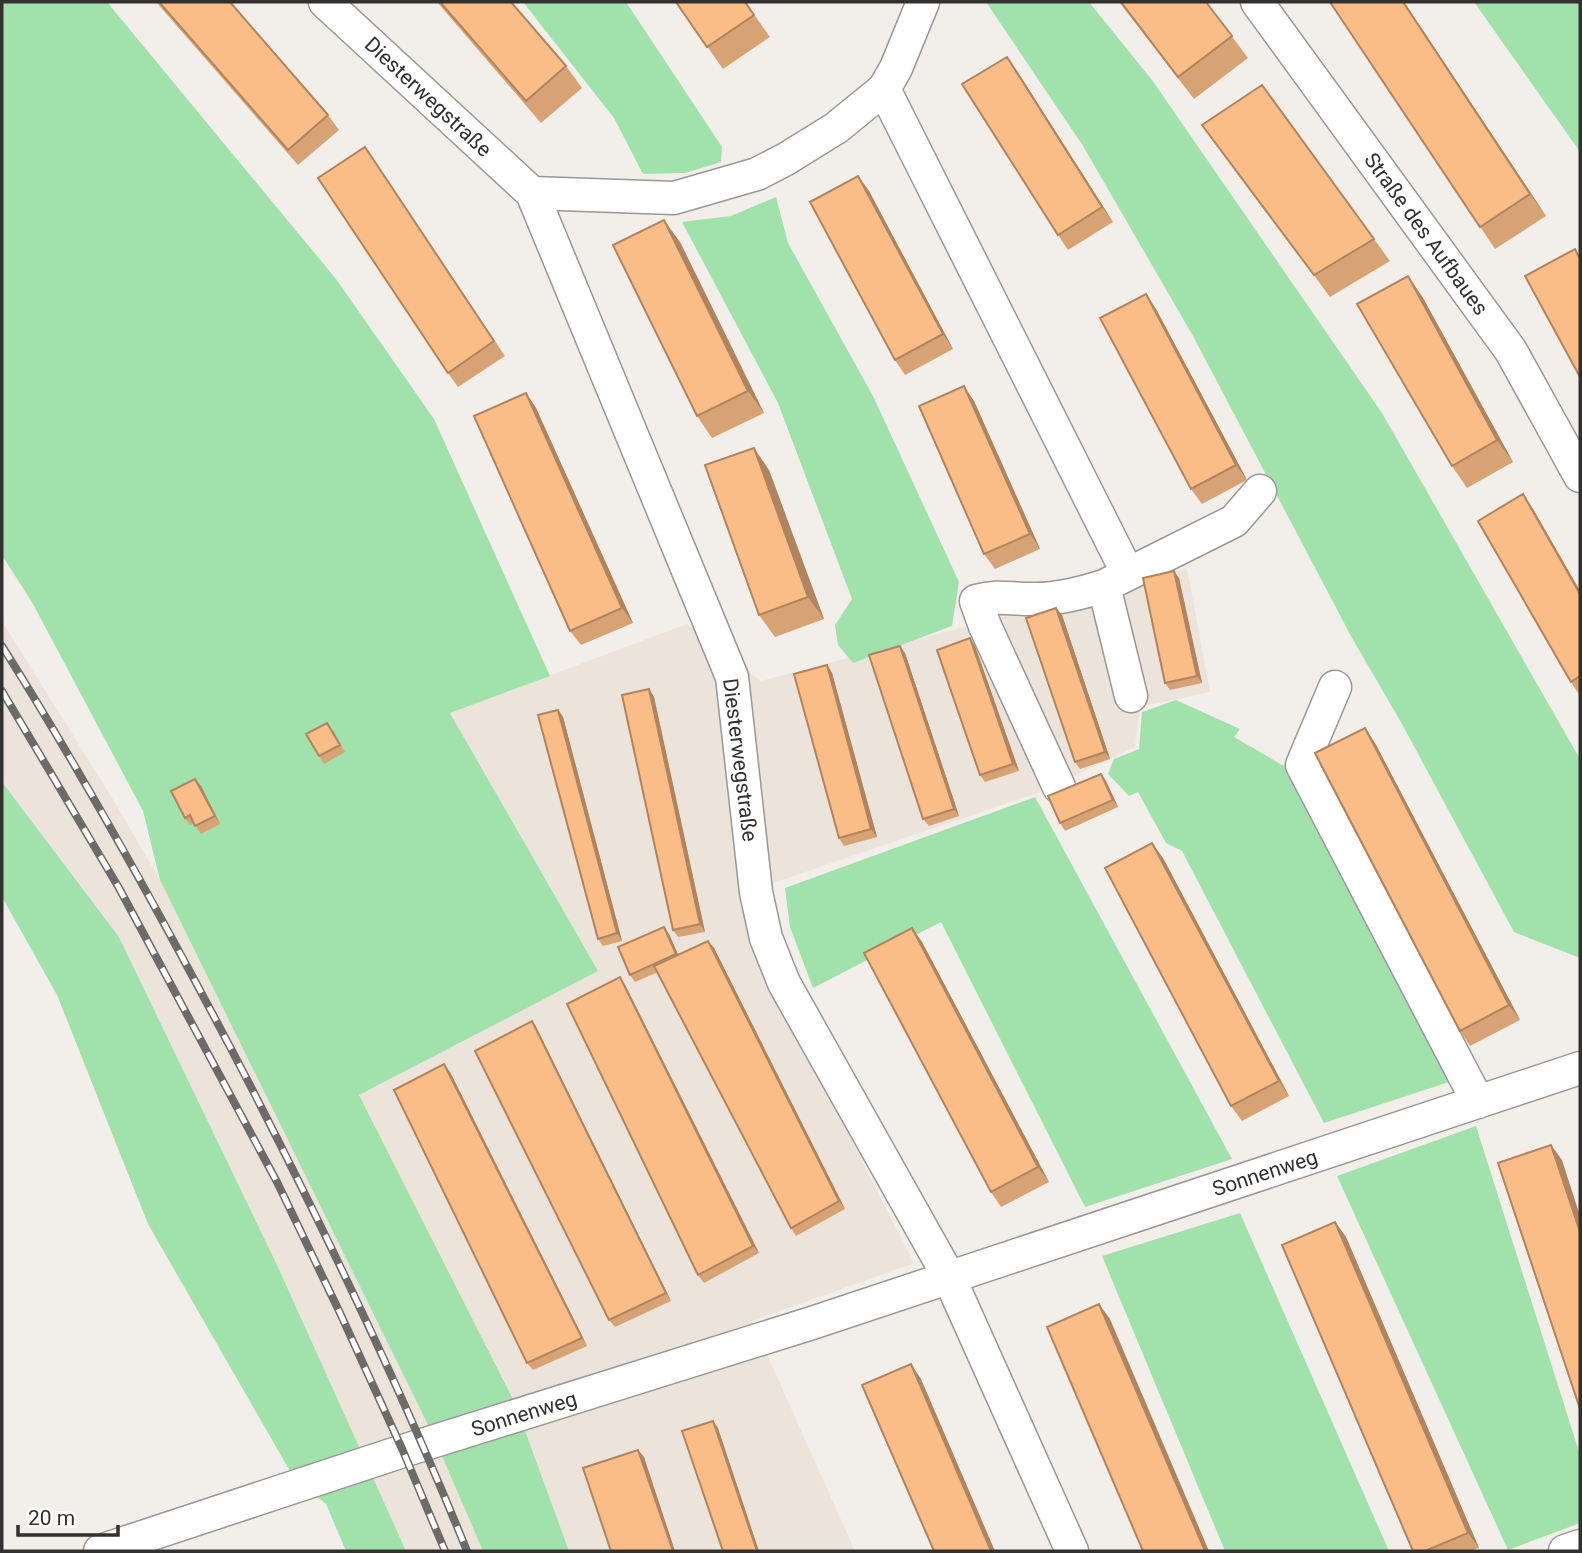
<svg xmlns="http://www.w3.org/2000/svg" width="1582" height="1553" font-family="Roboto,sans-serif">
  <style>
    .built { fill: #ece4da }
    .green { fill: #a1e1ac }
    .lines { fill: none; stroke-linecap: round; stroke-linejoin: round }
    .minor-casing { stroke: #9a9794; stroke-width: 35 }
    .minor { stroke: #fff; stroke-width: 32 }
    .rail-casing { stroke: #6d6b68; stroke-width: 8 }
    .rail { stroke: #fff; stroke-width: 5; stroke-dasharray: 16; stroke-linecap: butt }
    .wall { fill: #d8a374 }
    .shaded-wall { fill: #b0845e }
    .building { fill: #fbbd87; stroke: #b0845e; stroke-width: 2 }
    .labels { text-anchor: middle; stroke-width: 6; stroke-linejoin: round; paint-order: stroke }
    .street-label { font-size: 21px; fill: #32312f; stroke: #fff }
  </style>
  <rect width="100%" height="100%" fill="#f2efeb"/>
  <!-- built -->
  <path class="built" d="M1187 568 1210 692 1140 707 1135 747 1043 791 741 894 749 937 914 1263 752 1321 855 1551H569L515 1402 359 1095 598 971 450 713 687 624 761 681Z
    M2 621 114 801 160 880 432 1433 483 1551H406L278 1267 119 937 2 782Z"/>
  <!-- green -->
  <path class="green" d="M2 2H107L336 279 434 419 550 676 450 713 598 971 359 1095 515 1403 569 1551H483L432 1433 160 880 143 811 33 604 2 555Z
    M523 2H626L722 147 721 162 685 173 643 174 614 118Z
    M986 2H1089L1152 80 1382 413 1580 759V958L1514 932 1402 724 1352 638 1193 336 1083 146Z
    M1474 2H1580V152L1578 149Z
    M776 197 788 243 873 396 959 582 952 626 853 663 838 645 835 625 852 599 778 403 682 222 731 216Z
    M1176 700 1240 729 1234 737 1296 773 1452 1081 1324 1123 1182 851 1166 843 1138 792 1129 796 1108 774 1114 759 1139 749 1142 712Z
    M2 782 119 937 278 1267 406 1551H346L326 1504 294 1478 148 1224 57 995 2 897Z
    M1035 797 1232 1159 1085 1207 941 922 813 988 790 927 785 888Z
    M1476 1126 1580 1455V1523L1508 1550 1337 1176Z
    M1240 1213 1389 1551H1225L1102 1256Z"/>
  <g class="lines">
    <defs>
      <path id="minor" d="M325 2 532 193 732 677 756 892 766 938 784 983 949 1277 1072 1551
        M1257 2 1511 351 1580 476
        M884 89 1128 574 1104 586 1131 696
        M532 193 674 198 757 174 786 159 836 128 884 89 896 68 923 2
        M1128 574 1234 521 1260 491
        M1335 687 1302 765 1478 1102
        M1059 787 985 626 976 601C999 595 1008 599 1032 599 1055 600 1082 593 1104 586
        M100 1551 403 1451 812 1323 1580 1068
        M1565 1551 1580 1546"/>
    </defs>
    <!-- minor casing -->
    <use href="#minor" class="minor-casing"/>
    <!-- minor -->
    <use href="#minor" class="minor"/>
    <defs>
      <path id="rail" d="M2 646C92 789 173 937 251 1087 329 1239 403 1393 467 1551
        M2 691 119 888 277 1182 340 1313 403 1451 445 1551"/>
    </defs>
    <!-- rail casing -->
    <use href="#rail" class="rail-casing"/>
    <!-- rail -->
    <use href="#rail" class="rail"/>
  </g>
  <!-- wall -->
  <path class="wall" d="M156 2H230L328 115 339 130 298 165Z
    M437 2H511L566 66 582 88 541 123Z
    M676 2H745L770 37 723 69Z
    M1119 2H1206L1248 58 1194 99Z
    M1330 2H1404L1546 216 1495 249Z
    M1017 71 1113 222 1068 250 1058 235Z
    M1202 125 1374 239 1390 261 1330 297Z
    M365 147 505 356 458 387 448 373Z
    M858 176 869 191 953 349 905 375 895 360Z
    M680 242 764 413 712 438 697 416Z
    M1408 276 1423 298 1513 462 1467 488 1452 466Z
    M1156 309 1247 480 1202 504 1191 489Z
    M526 393 536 408 633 623 581 645 570 631Z
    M974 401 1040 549 995 569 984 554Z
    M769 470 824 619 775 637 759 615Z
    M1523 494 1533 509 1580 591V696L1571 682Z
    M1179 578 1202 683 1170 690 1165 683Z
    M1056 608 1062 615 1110 759 1080 769 1075 762Z
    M970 638 975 646 1019 771 985 782 980 775Z
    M905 653 959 816 929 826 923 819Z
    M827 665 832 673 877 837 844 846 839 838Z
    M649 689 654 697 705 932 678 937 673 930Z
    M558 710 563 717 622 941 603 946 598 939Z
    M333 730 345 752 324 764 319 756Z
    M1375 743 1520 1020 1470 1046 1460 1031Z
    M1106 781 1118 807 1065 831 1060 823Z
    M201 786 220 824 201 834 194 823 190 825 185 818Z
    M1163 858 1289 1096 1242 1121 1231 1106Z
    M912 928 922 942 1049 1182 1001 1207 991 1192Z
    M669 934 678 955 708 941 714 948 845 1209 796 1236 791 1228 658 972 635 982 630 975Z
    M620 977 625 985 759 1253 704 1283 698 1275Z
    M532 1021 537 1029 671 1301 615 1327 609 1320Z
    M450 1072 587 1346 533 1370 527 1363Z
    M1335 1222 1346 1237 1479 1548 1470 1551H1413Z"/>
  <!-- shaded-wall -->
  <path class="shaded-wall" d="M1403 2H1404L1546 216 1530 194Z
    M1007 57 1017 71 1113 222 1102 207Z
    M858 176 869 191 953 349 943 334Z
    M664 220 680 242 764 413 748 391Z
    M1408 276 1423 298 1513 462 1497 440Z
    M1146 294 1156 309 1247 480 1236 465Z
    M964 386 974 401 1040 549 1030 534Z
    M526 393 536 408 633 623 622 608Z
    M754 448 769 470 824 619 808 597Z
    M1523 494 1533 509 1580 591V594Z
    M1174 571 1179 578 1202 683 1197 676Z
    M1056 608 1062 615 1110 759 1105 752Z
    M970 638 975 646 1019 771 1013 764Z
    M900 646 905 653 959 816 954 809Z
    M827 665 832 673 877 837 871 829Z
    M649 689 654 697 705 932 700 924Z
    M558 710 563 717 622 941 617 933Z
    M1365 728 1375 743 1520 1020 1509 1005Z
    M1101 774 1106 781 1118 807 1113 800Z
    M195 779 201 786 220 824 215 816Z
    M1152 843 1163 858 1289 1096 1279 1081Z
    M664 927 669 934 681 961 676 954Z
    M912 928 922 942 1049 1182 1038 1167Z
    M708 941 714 948 845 1209 839 1201Z
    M620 977 625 985 759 1253 753 1246Z
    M532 1021 537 1029 671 1301 666 1293Z
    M444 1064 450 1072 587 1346 582 1338Z
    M1551 1145 1562 1160 1580 1216V1232Z
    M1335 1222 1346 1237 1479 1548 1468 1533Z
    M1099 1304 1110 1319 1209 1551H1205Z
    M911 1364 921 1379 995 1551H991Z
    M713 1421 718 1428 759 1551H757Z
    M638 1450 644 1457 675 1551H673Z"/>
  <!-- building -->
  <path class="building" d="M159 2H230L328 115 288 150Z
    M440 2H511L566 66 526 101Z
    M676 2H745L754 15 707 47Z
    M1121 2H1206L1232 36 1178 77Z
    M1330 2H1403L1530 194 1480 227Z
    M1007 57 1102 207 1058 235 962 84Z
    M1262 85 1374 239 1314 275 1202 125Z
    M365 147 494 341 448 373 318 178Z
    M858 176 943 334 895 360 810 202Z
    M664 220 748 391 697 416 613 245Z
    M1575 249 1580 259V377L1525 276Z
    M1408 276 1497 440 1452 466 1357 304Z
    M1146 294 1236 465 1191 489 1100 318Z
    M964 386 1030 534 984 554 919 406Z
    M526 393 622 608 570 631 474 416Z
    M754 448 808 597 759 615 705 465Z
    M1523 494 1580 594V676L1571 682 1478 521Z
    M1174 571 1197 676 1165 683 1143 578Z
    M1056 608 1105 752 1075 762 1026 618Z
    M970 638 1013 764 980 775 937 650Z
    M900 646 954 809 923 819 869 655Z
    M827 665 871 829 839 838 794 674Z
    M649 689 700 924 673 930 622 695Z
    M558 710 617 933 598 939 538 715Z
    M327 723 340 745 319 756 306 734Z
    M1365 728 1509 1005 1460 1031 1315 753Z
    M1101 774 1113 800 1060 823 1048 796Z
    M195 779 215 816 195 826 190 815 185 818 171 791Z
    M1152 843 1279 1081 1231 1106 1105 868Z
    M664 927 676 954 630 975 618 947Z
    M912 928 1038 1167 991 1192 864 953Z
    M708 941 839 1201 791 1228 654 966Z
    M620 977 753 1246 698 1275 567 1004Z
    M532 1021 666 1293 609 1320 475 1051Z
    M444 1064 582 1338 527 1363 394 1090Z
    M1551 1145 1580 1232V1409L1498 1163Z
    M1335 1222 1468 1533 1425 1551H1413L1282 1245Z
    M1099 1304 1205 1551H1143L1047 1327Z
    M911 1364 991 1551H934L862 1385Z
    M713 1421 757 1551H723L682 1431Z
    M638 1450 673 1551H611L583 1468Z"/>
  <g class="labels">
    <!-- street labels -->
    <g class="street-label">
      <text transform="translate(428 97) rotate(43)" y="7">Diesterwegstraße</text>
      <text transform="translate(1426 234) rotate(54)" y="7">Straße des Aufbaues</text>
      <text transform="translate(740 760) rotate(83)" y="7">Diesterwegstraße</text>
      <text transform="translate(1265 1173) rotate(-18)" y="7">Sonnenweg</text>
      <text transform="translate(524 1414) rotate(-17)" y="7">Sonnenweg</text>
    </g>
  </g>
  <!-- border -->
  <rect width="1582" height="1553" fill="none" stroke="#32312f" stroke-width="7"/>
  <!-- scale -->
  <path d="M18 1525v10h100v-10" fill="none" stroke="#32312f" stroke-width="3.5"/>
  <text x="28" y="1525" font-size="21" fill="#32312f" stroke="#ffffff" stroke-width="5" paint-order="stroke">20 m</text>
</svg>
